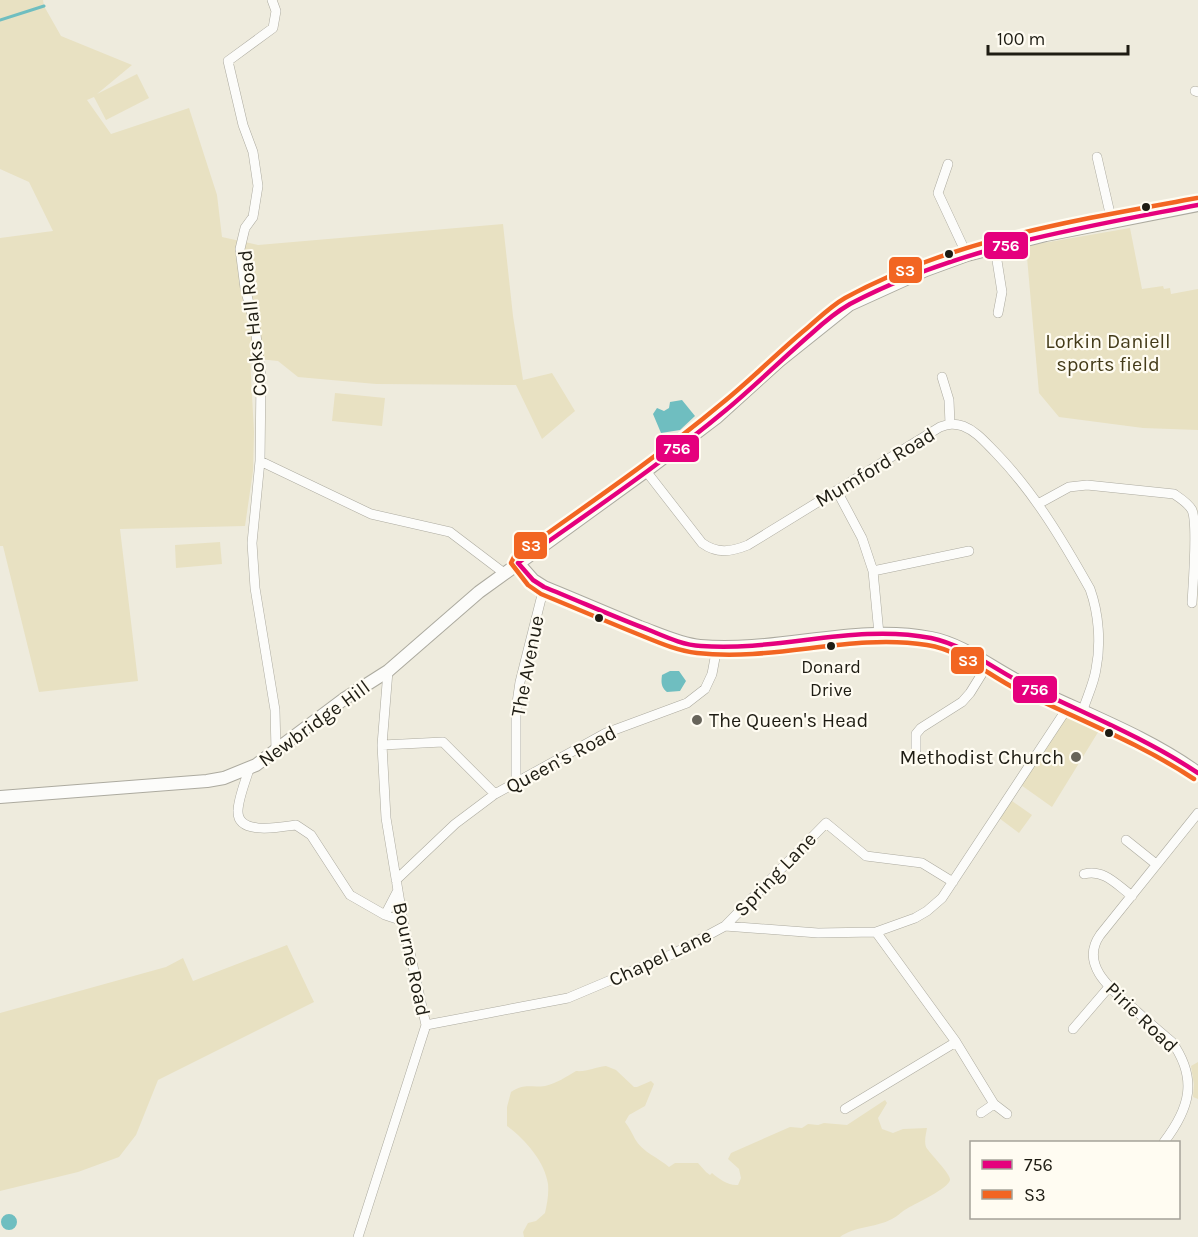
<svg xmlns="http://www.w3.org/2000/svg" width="1198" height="1237" font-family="Karla,sans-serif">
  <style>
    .green { fill: #e8e1c2 }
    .water { fill: #6fbec0 }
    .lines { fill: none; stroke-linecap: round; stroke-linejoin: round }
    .stream { stroke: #6fbec0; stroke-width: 3 }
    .minor-casing { stroke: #acaa9f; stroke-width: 10 }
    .tertiary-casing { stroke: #acaa9f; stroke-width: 14 }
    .minor { stroke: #fcfcfa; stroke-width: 9 }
    .tertiary { stroke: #fcfcfa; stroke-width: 12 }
    .bus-1-casing { stroke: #fffcf2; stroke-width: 9 }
    .bus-2-casing { stroke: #fffcf2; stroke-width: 9 }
    .bus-1 { stroke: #e5007d; stroke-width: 4.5 }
    .bus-2 { stroke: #f26522; stroke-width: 4.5 }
    .bus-dot { fill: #1e1c13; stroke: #fffcf2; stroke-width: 2 }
    .poi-dot { fill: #67645a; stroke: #fffcf2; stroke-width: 2 }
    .labels { text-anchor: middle; stroke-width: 4.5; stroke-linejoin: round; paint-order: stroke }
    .bus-label { font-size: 18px; fill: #1e1c13; stroke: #fffcf2 }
    .street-label { font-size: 20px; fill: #1e1c13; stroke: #fffcf2 }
    .park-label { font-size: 20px; fill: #443b19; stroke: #fffcf2 }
    .poi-label { font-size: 20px; fill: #1e1c13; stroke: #fffcf2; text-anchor: start }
    .line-badge { stroke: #fffcf2; stroke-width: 2 }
    .badge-label { font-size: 16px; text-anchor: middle; font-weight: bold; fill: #fff }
  </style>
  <rect width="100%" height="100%" fill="#eeebdd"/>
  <!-- green -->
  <path class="green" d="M0 0H43L44 6 61 36 132 65 97 94 137 74 149 98 106 120 94 97 87 100 111 134 189 108 217 195 222 237 258 245 503 224 513 316 523 380 552 373 575 411 542 439 516 385 376 384 298 377 278 361 250 358 254 432 253 471 245 526 120 529 138 681 39 692 3 546H0V238L53 231 29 182 0 169Z
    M1130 228 1142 289 1163 286 1164 289 1170 288 1171 294 1198 289V430L1143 428 1059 417 1039 393 1026 246Z
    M335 393 385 398 382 426 332 421Z
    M220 542 222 564 176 568 175 545Z
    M1069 709 1100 729 1052 807 1021 785Z
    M1012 801 1032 815 1019 833 999 818Z
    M287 945 314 1002 158 1080 136 1135 119 1157 78 1172 0 1191V1013L166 967 183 958 193 981Z
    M1198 1062V1099L1193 1097 1194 1084 1191 1066Z
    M606 1066 616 1070 634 1087H637L651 1081 654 1084 645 1106 629 1115 625 1122C629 1127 632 1133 635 1139 642 1152 659 1158 669 1167L675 1163H698L706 1172 710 1175 712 1173C719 1179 729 1186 738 1185L741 1178 739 1169 728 1159 731 1153 790 1127 802 1128 808 1124 818 1125 824 1123 847 1125 885 1100 887 1103 878 1118 882 1129 893 1133 903 1129 927 1128C926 1134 924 1141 926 1147 930 1154 951 1174 950 1180 949 1188 915 1204 908 1208 902 1211 898 1216 892 1219 875 1228 855 1226 840 1237H524L523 1232 528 1223 536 1221 545 1213C547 1204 549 1194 548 1184 545 1162 525 1139 507 1126V1107L511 1092C525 1083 530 1088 545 1086 557 1083 566 1077 576 1071 587 1072 595 1067 606 1066Z"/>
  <!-- water -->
  <path class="water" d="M682 400 695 416 680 430 661 433 653 414 657 408 664 411 669 408 670 402Z
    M670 671H679L686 681 680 691 667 692C661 687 661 682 662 675Z
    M1 1222a8 8 0 1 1 16 0a8 8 0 1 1-16 0Z"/>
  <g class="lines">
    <!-- stream -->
    <path class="stream" d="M0 20 44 6"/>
    <defs>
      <path id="minor" d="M272 0 276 11 273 28 228 61 243 125 253 152 258 186 253 217 245 228 240 249 245 288 255 326 261 377 260 461 252 543 255 588 275 710 276 751
        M1195 91 1198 92
        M1097 157 1112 222
        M948 164 938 193 967 255
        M995 248 1002 292 998 313
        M942 377 949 400 950 424
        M260 461 371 514 450 532 504 573
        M646 471 702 543C717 554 731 552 748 545L940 427C948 424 954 423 963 426 976 431 985 442 995 452 1034 492 1063 541 1090 589 1099 614 1101 644 1096 669 1094 683 1087 697 1083 710
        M837 491 862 538 873 571 879 634
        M1038 504 1069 487 1087 485 1174 494C1180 498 1188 503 1192 510 1198 524 1193 585 1192 603
        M873 571 969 551
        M382 745 443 742 495 794
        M916 750V734L921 728 962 702 970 693 988 664
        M249 769C246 780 238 799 238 811 237 836 281 827 296 825L311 835 350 895 385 915 403 921
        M516 782V710L520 682 544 587
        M1126 840 1156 864
        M1084 874C1104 869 1116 884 1132 896
        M396 880 455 824 495 794 606 733 687 703 705 689 712 674 717 647
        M385 915 398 890
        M725 926 826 823 866 856 922 863 953 882
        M876 932 956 1042 994 1104 1007 1114
        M426 1025 568 998 675 953 725 926 818 933 876 932 915 918 927 911 942 898 1070 704
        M1073 1029 1109 987
        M845 1109 956 1042
        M981 1113 994 1104
        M1164 1142C1190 1108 1198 1079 1172 1042 1159 1031 1146 1020 1133 1008 1112 990 1079 965 1100 935L1198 813
        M358 1237 426 1025 403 921 386 818 382 745 388 671"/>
      <path id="tertiary" d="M518 563 533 580 544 587C576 600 608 614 640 627 659 634 680 644 700 646 777 653 855 623 931 638 963 644 992 668 1020 682 1080 712 1144 734 1198 773
        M0 797 207 781 224 778 256 765 344 699 388 671 479 592 646 471 716 418 779 361 849 305 926 270 967 255 1046 235 1198 205"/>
    </defs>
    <!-- minor casing -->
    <use href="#minor" class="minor-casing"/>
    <!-- tertiary casing -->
    <use href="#tertiary" class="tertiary-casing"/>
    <!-- minor -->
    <use href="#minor" class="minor"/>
    <!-- tertiary -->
    <use href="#tertiary" class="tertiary"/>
    <defs>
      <path id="bus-1" d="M518 563C588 513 660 465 726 410 755 386 782 359 811 334 823 323 836 312 850 304 958 247 1080 228 1198 205
        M518 563 533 580 544 587C579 601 614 617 649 630 666 637 683 645 701 646 778 652 855 623 931 638 964 645 991 667 1020 682 1080 712 1142 736 1198 773"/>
      <path id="bus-2" d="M1194 779C1138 742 1076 719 1016 689 987 674 960 650 927 645 850 633 774 662 697 653 679 651 662 644 645 637 610 623 575 608 541 594L528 585 511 563 514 557C584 507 655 459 721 404 751 380 777 353 806 329 819 318 831 306 845 298 953 239 1078 220 1197 198"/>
    </defs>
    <!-- bus-1 casing -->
    <use href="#bus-1" class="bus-1-casing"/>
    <!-- bus-2 casing -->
    <use href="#bus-2" class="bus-2-casing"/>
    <!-- bus-1 -->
    <use href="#bus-1" class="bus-1"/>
    <!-- bus-2 -->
    <use href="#bus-2" class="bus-2"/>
  </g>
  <!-- markers -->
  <g class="bus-dot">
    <circle cx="1146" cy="207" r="5"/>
    <circle cx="949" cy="254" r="5"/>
    <circle cx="599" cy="618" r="5"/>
    <circle cx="831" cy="646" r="5"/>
    <circle cx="1109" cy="733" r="5"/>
  </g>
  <g class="poi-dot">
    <circle cx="697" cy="720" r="6"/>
    <circle cx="1076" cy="757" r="6"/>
  </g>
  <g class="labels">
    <!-- bus labels -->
    <g class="bus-label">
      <text x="831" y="673">Donard<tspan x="831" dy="23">Drive</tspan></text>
    </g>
    <!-- street labels -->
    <g class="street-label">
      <text transform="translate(252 323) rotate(-96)" y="7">Cooks Hall Road</text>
      <text transform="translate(875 467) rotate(-31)" y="7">Mumford Road</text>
      <text transform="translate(527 666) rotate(-79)" y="7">The Avenue</text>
      <text transform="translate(314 723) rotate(-36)" y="7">Newbridge Hill</text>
      <text transform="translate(561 759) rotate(-28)" y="7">Queen's Road</text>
      <text transform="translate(775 874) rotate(-46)" y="7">Spring Lane</text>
      <text transform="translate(660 957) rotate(-25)" y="7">Chapel Lane</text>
      <text transform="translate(412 959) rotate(78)" y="7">Bourne Road</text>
      <text transform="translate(1142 1017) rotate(44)" y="7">Pirie Road</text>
    </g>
    <!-- park labels -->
    <g class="park-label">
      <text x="1108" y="348">Lorkin Daniell<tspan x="1108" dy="23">sports field</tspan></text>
    </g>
    <!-- poi labels -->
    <g class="poi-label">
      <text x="709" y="727">The Queen's Head</text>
      <text x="1064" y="764" text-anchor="end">Methodist Church</text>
    </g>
  </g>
  <g class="line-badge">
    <rect x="983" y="231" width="46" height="29" rx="6" fill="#e5007d"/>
    <rect x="888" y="256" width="35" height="28" rx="6" fill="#f26522"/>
    <rect x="655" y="434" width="45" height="29" rx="6" fill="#e5007d"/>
    <rect x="513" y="531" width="35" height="29" rx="6" fill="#f26522"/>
    <rect x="950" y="646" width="35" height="29" rx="6" fill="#f26522"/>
    <rect x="1012" y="675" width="46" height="29" rx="6" fill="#e5007d"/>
  </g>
  <g class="badge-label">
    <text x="1006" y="251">756</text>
    <text x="905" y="276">S3</text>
    <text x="677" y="454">756</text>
    <text x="531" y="551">S3</text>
    <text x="968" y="666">S3</text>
    <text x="1035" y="695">756</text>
  </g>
  <!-- legend -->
  <rect x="970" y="1141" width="210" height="78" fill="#fffcf2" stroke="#a5a299" stroke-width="1.5"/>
  <rect x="982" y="1160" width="30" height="9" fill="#e5007d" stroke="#a5a299" stroke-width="1.5"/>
  <text x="1024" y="1171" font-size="18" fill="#1e1c13">756</text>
  <rect x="982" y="1190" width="30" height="9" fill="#f26522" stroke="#a5a299" stroke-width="1.5"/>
  <text x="1024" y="1201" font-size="18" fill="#1e1c13">S3</text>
  <!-- scale -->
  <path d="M988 45v9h140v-9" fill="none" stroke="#1e1c13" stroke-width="3"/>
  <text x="997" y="45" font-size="18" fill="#1e1c13" stroke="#fffcf2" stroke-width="4.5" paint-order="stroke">100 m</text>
</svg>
